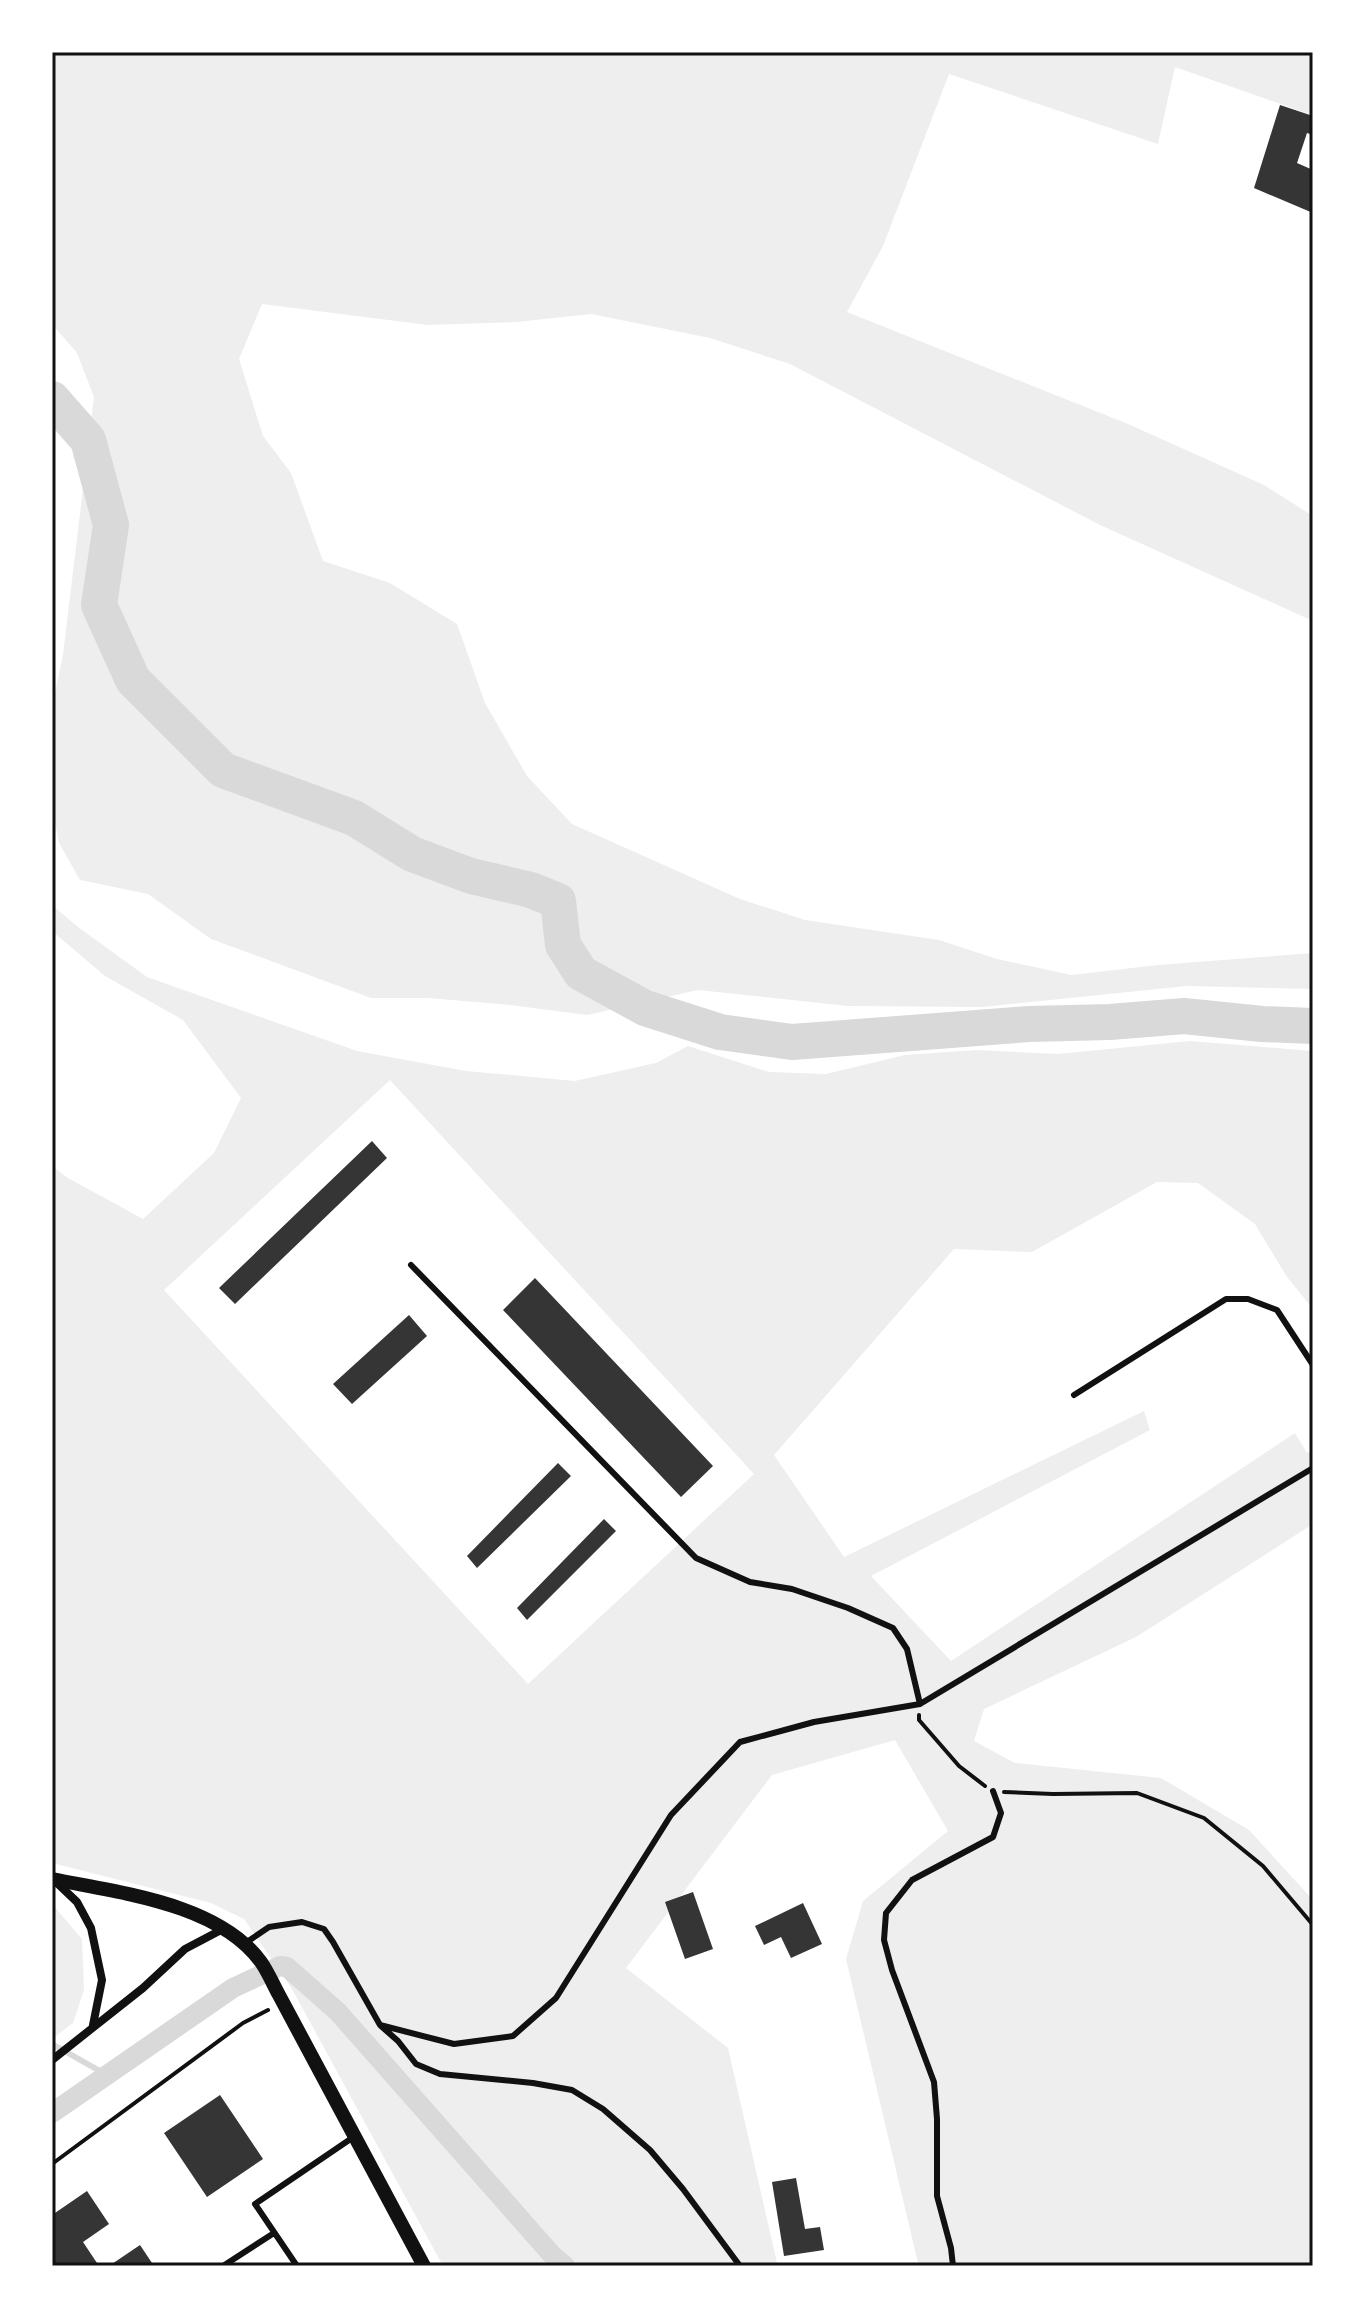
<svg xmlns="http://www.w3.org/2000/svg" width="1365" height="2318" font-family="'Nunito Sans',sans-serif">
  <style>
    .green { fill: #eee; fill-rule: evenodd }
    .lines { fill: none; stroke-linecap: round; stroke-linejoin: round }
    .stream { stroke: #d9d9d9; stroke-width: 6 }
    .canal { stroke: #d9d9d9; stroke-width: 20 }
    .river { stroke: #d9d9d9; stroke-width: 36 }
    .building { fill: #353535 }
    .path { stroke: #111; stroke-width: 4 }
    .service { stroke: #111; stroke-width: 6 }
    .minor { stroke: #111; stroke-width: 8 }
    .tertiary { stroke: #111; stroke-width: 14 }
    .neatline { fill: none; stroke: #111; stroke-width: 3 }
  </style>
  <rect width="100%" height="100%" fill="#fff"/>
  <!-- green -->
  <path class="green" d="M52 52H1313V102L1309 114 1175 67 1158 144 949 74 883 246 847 312 1128 424 1264 485 1313 516V621L1100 525 790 364 710 338 591 314 517 322 428 325 262 304 239 359 263 436 291 473 323 561 390 583 457 624 485 703 527 776 572 824 740 899 805 920 939 940 997 959 1071 975 1158 965 1313 953V989L1187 986 982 1007 848 1006 698 990 587 1015 510 1005 428 998H371L211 939 148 894 80 880 59 843 52 806V707L63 655 94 397 77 353 52 324Z
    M52 905 78 927 147 977 357 1051 466 1071 575 1081 656 1063 688 1046 769 1072 826 1074 905 1055 976 1050 1058 1054 1190 1041 1313 1051V1309L1287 1277 1255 1224 1198 1183 1157 1182 1032 1252 954 1249 774 1455 844 1557 1144 1411 1150 1430 871 1576 951 1661 1295 1433 1307 1453 1313 1450V1524L1136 1637 984 1709 974 1741 1015 1763 1161 1778 1249 1830 1313 1900V2266H443L292 1989 244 1919 211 1903 52 1863V1166L68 1178 143 1219 214 1153 241 1098 183 1020 105 976 52 931ZM390 1080 754 1474 528 1684 164 1290ZM895 1740 948 1831 863 1901 846 1959 918 2263H777L728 2048 626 1968 772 1775Z
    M52 1904 82 1939 84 1990 73 2023 52 2039Z"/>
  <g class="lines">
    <!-- stream -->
    <path class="stream" d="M52 2044 107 2075"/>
    <!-- canal -->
    <path class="canal" d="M52 2113 233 1988 280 1966 287 1967 338 2012 553 2256 565 2266"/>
    <!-- river -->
    <path class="river" d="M52 399 88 440 111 525 99 605 133 680 223 770 354 818 412 854 471 876 531 890 558 901 563 945 581 973 645 1008 720 1032 792 1042 1029 1024 1110 1022 1184 1016 1262 1024 1313 1026"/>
  </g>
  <!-- building -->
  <path class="building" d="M1280 105 1313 116V135L1307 133 1297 163 1313 170V213L1254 188Z
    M372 1141 387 1158 235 1304 219 1288Z
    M535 1278 713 1466 681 1497 503 1310Z
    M409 1315 427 1336 352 1404 333 1384Z
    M558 1463 571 1476 477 1568 467 1556Z
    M604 1519 616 1531 527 1620 517 1608Z
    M693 1892 713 1949 685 1959 665 1902Z
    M803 1903 822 1944 791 1958 781 1937 764 1945 755 1926Z
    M220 2095 263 2159 207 2197 164 2133Z
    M796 2178 805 2229 820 2227 824 2250 784 2256 772 2182Z
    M87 2191 109 2224 83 2242 99 2266H52V2215Z
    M140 2245 154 2266H109Z"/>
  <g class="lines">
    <!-- path -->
    <path class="path" d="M919 1715V1720L959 1766 985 1786
      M1004 1792 1053 1794 1137 1793 1204 1818 1263 1866 1313 1925
      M52 2164 243 2023 268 2010"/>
    <!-- service -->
    <path class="service" d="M411 1265 696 1558 750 1582 792 1589 848 1608 893 1628 907 1649 920 1704
      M1074 1395 1226 1299H1248L1277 1310 1313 1365
      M244 1944 269 1927 302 1922 324 1929 333 1942 380 2025 454 2044 513 2036 556 1998 671 1815 740 1742 814 1722 920 1704 1313 1468
      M381 2026 398 2041 416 2064 440 2074 533 2083 572 2090 603 2109 650 2150 683 2189 740 2266
      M223 2266 274 2233
      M297 2266 255 2204 355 2136
      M953 2266 951 2248 937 2196V2119L934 2082 892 1970 884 1940 886 1913 912 1880 993 1837 1001 1813 993 1791"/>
    <!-- minor -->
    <path class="minor" d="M55 1881 77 1902 91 1928 102 1980 93 2025
      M52 2060 143 1988 185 1949 223 1929"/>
    <!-- tertiary -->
    <path class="tertiary" d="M52 1879C119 1893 218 1903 261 1962 268 1972 273 1984 279 1995L424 2266"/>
  </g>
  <!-- border -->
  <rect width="1365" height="2318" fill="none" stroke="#ffffff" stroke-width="108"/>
  <rect x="54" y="54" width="1257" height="2210" class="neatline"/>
</svg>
